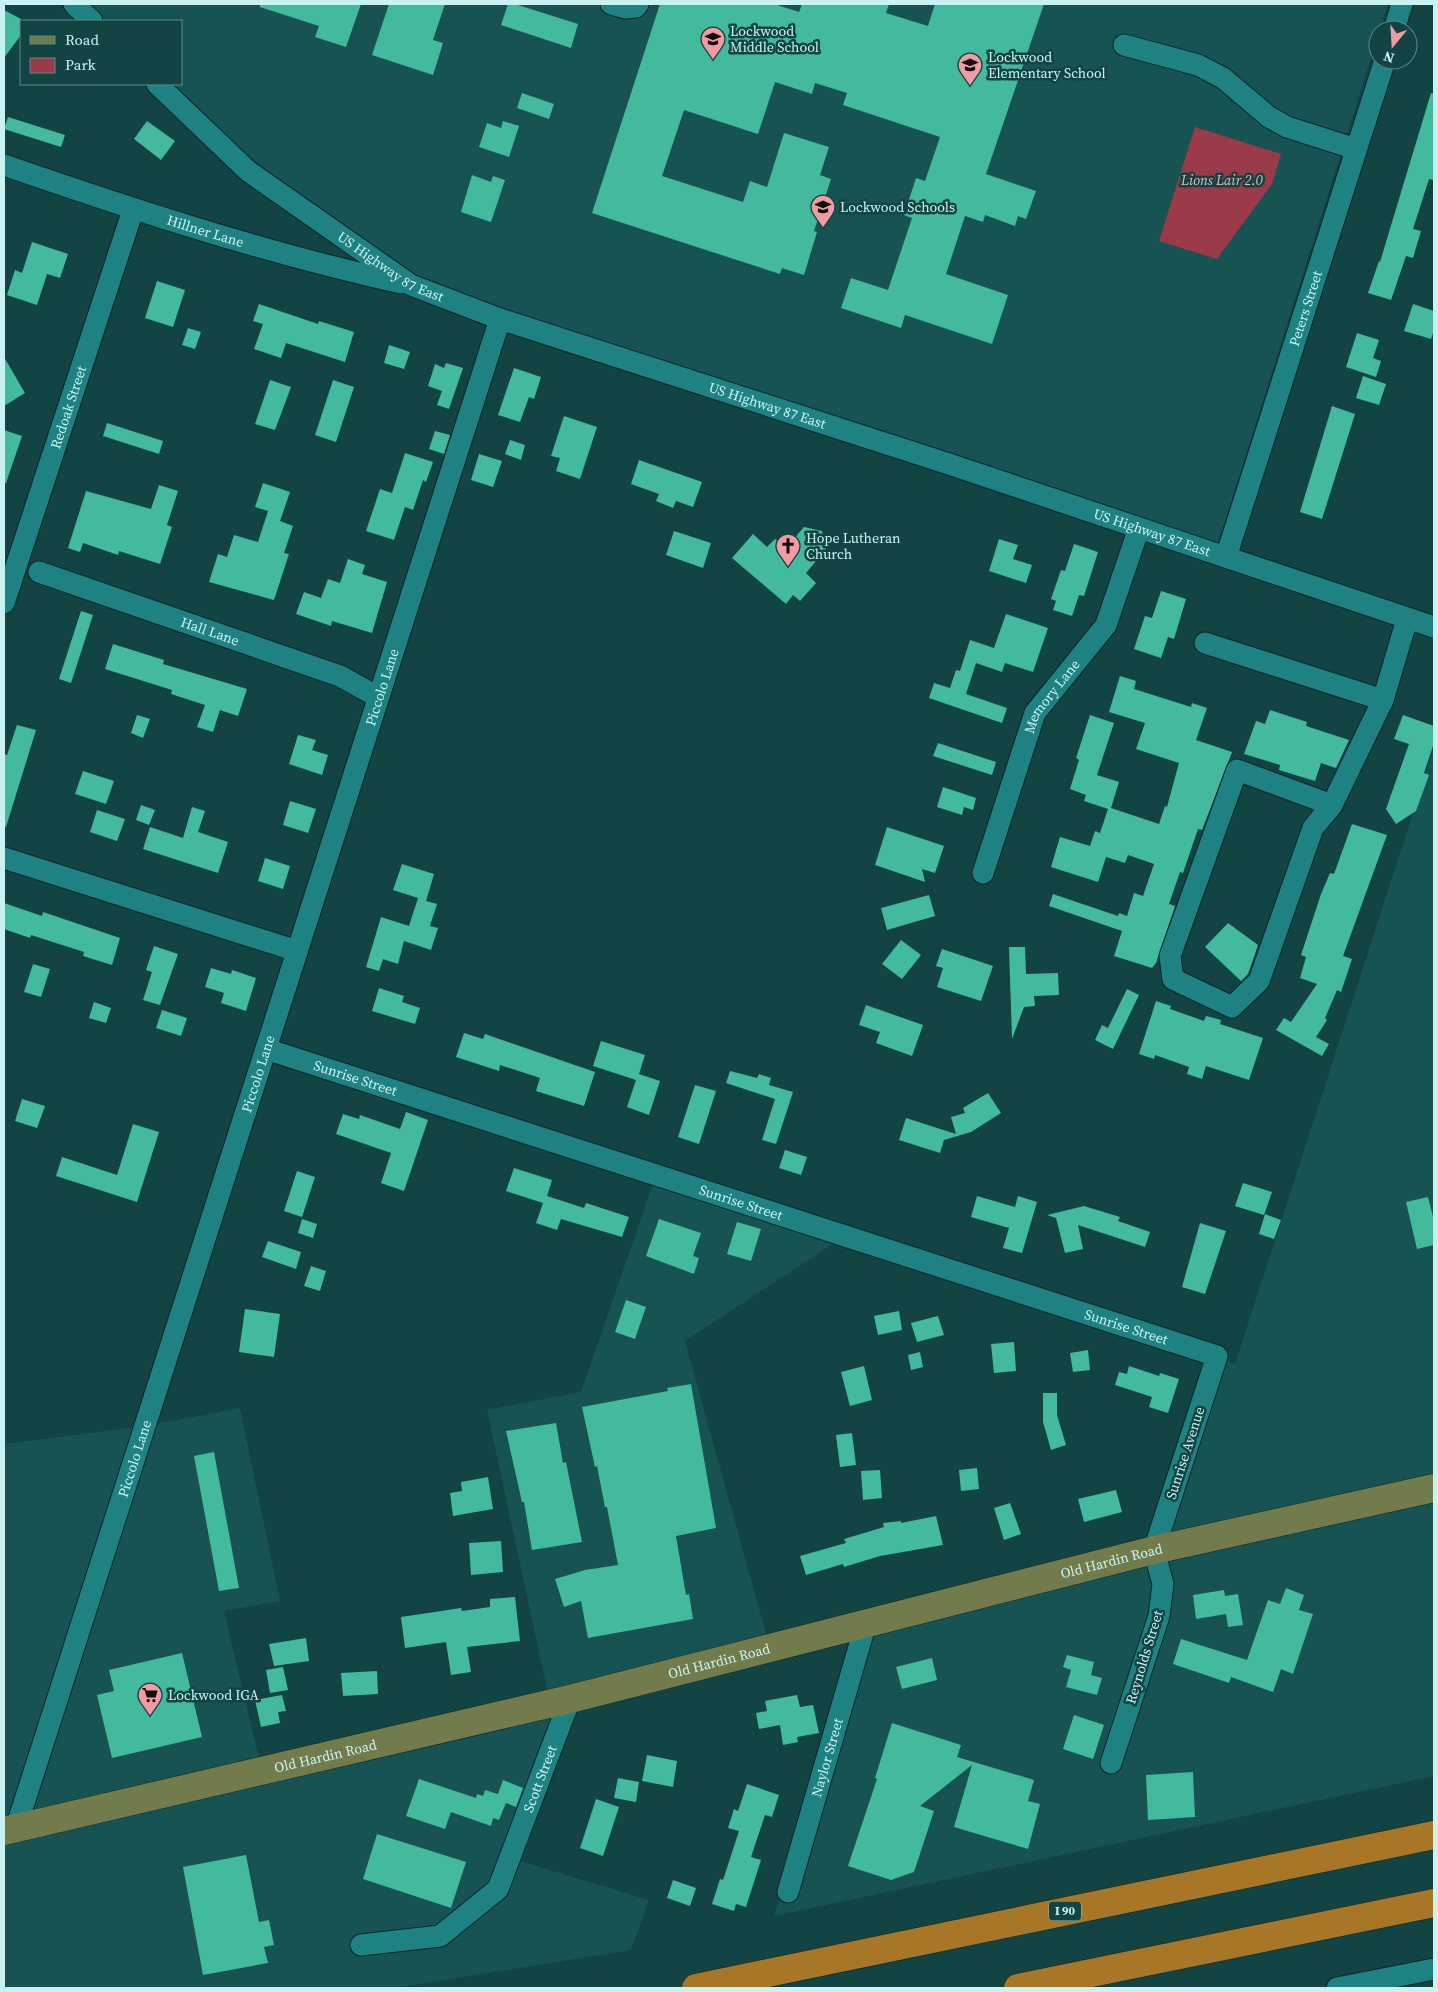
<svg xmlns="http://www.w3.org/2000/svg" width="1438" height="1992" font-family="'Source Serif 4',serif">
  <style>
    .built { fill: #175352 }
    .green { fill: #9b3b49 }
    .building { fill: #43ba9e }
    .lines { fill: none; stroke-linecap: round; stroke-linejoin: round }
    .minor-casing { stroke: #0a2827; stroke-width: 23 }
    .major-casing { stroke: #0a2827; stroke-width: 29 }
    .highway-casing { stroke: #0a2827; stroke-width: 29 }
    .minor { stroke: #1f8282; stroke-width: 21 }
    .major { stroke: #717b4b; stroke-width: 28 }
    .highway { stroke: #a77627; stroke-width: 28 }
    .labels { text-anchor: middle; stroke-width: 5; stroke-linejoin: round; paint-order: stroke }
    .shield { fill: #114443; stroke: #92bebe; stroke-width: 1 }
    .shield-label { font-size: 12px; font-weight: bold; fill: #c9f3f2 }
    .poi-label { font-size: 14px; fill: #c9f3f2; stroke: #114443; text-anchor: start }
    .park-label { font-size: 14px; font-style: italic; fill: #f2b7bb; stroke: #114443 }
    .street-label { font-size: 14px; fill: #c9f3f2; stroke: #114443 }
  </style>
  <rect width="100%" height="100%" fill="#114443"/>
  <!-- built -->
  <path class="built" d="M72 4H1388L1215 553 411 285 248 171 156 84H181V21H90Z
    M1434 748V1776L774 1916 866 1623 1154 1550 1217 1356 1235 1364Z
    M656 1175 845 1236 685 1341 770 1648 570 1699 510 1858 649 1900 631 1950 395 1988H4V1444L145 1426 240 1408 280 1601 224 1611 262 1771 550 1703 487 1410 581 1392Z"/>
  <!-- green -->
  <path class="green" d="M1195 127 1281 154 1272 184 1217 259 1159 241Z"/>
  <!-- building -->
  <path class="building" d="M260 4H361L346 47 315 37 319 26 260 7Z
    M389 4H445L433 40 443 43 433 75 372 55Z
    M508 4H515L578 24 571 48 501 25Z
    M660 4H774L799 12 802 4H889L886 13 928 26 935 4H1044L986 174 1036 191 1026 219 1018 216 1015 226 985 215 983 222 965 216 946 274 1008 295 992 344 905 315 901 328 841 308 851 278 888 290 912 218 904 215 916 178 925 181 940 137 843 105 847 93 815 83 812 94 775 82 758 134 684 110 662 176 743 202 750 181 767 187 784 133 829 147 820 175 831 179 814 231 817 232 804 275 782 268 780 274 592 213Z
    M4 10 21 19V35L4 58Z
    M522 93 554 104 549 119 517 108Z
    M1431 93 1434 94V180L1429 179 1413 229 1421 231 1413 258 1406 256 1391 300 1368 293 1379 261 1380 262Z
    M8 117 65 135 61 147 4 129Z
    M147 121 175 141 161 160 134 139Z
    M503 121 519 126 509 157 479 147 487 123 501 128Z
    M472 175 491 182 493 176 505 180 491 222 461 212Z
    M32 242 68 254 60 278 47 274 37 305 7 295 15 270 22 273Z
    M157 281 185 290 173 327 145 318Z
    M259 304 318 324 319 321 354 332 345 362 286 343 281 358 254 349 263 324 253 321Z
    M1413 304 1434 311V330L1431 339 1404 331Z
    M188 328 201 332 195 349 182 345Z
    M1357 333 1379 340 1373 358 1381 361 1376 377 1346 367Z
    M389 345 410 352 404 369 384 363Z
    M4 357 25 393 4 406Z
    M446 363 463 368 449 409 437 405 442 391 428 386 435 364 444 368Z
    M514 368 541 377 534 399 529 397 520 422 498 415Z
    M1363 376 1386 384 1379 405 1356 398Z
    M270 380 291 387 275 430 255 424Z
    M333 380 354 387 336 442 315 435Z
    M1332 406 1355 414 1322 519 1300 512Z
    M564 416 597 427 580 479 556 471 560 458 551 456Z
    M107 423 163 441 159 454 103 436Z
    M4 430 22 436 6 483H4Z
    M435 431 450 435 444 454 429 449Z
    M510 440 525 445 521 460 505 454Z
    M405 453 433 462 426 482 423 480 413 510 405 507 394 540 366 531 380 489 392 493Z
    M479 454 502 461 493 487 471 480Z
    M639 460 702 482 693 507 676 501 673 508 656 501 659 494 631 484Z
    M263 483 290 492 280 521 293 526 284 553 289 554 274 600 209 582 218 554 227 557 234 535 258 542 268 511 255 507Z
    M159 485 178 491 167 525 172 527 160 564 119 551 118 555 83 543 80 552 68 548 86 491 151 509Z
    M804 527 822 531 826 549 806 573 816 583 800 601 793 595 786 604 732 558 753 534 767 547 775 539 786 548Z
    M674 531 711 543 703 568 666 555Z
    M999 539 1018 545 1013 559 1032 565 1026 583 989 571Z
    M1074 544 1098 552 1084 596 1079 595 1072 616 1053 610 1056 601 1051 599 1061 570 1065 571Z
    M348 559 365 565 362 574 387 582 372 633 332 621 331 626 296 614 304 592 321 598 328 579 340 583Z
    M1161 591 1186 599 1174 639 1168 637 1161 658 1134 649 1145 616 1152 618Z
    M81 611 93 615 71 683 59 679Z
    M1006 614 1048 628 1033 672 1005 663 1002 672 976 663 966 694 1007 708 1002 723 929 698 934 683 950 688 956 670 960 671 970 640 994 648Z
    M113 644 164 660 163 664 247 689 238 716 220 710 213 732 197 727 205 705 171 694 172 690 105 669Z
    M1120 676 1136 681 1134 689 1191 707 1192 703 1207 708 1196 740 1232 752 1202 830 1198 829 1183 873 1180 872 1169 904 1175 906 1156 963 1152 968 1114 956 1122 931 1049 906 1053 894 1118 916 1119 913 1127 916 1134 893 1143 896 1154 864 1128 855 1125 863 1106 857 1098 882 1051 867 1060 837 1090 846 1095 831 1100 833 1108 809 1084 801 1086 795 1070 789 1079 760 1076 758 1090 715 1114 723 1097 775 1119 782 1111 808 1159 824 1165 806 1167 807 1179 763 1136 749 1145 723 1109 712Z
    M1270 710 1307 722 1306 726 1349 740 1336 768 1321 763 1315 781 1279 770 1280 765 1244 754 1256 721 1265 724Z
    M137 715 150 719 143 738 131 733Z
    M1403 715 1434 726V743L1424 773 1429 775 1416 811 1396 824 1386 809 1409 744 1394 739Z
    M17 725 36 730 6 827 4 826V754L7 755Z
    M298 735 316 740 312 750 328 755 322 775 289 764Z
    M938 743 996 762 992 775 933 756Z
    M83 771 114 781 106 804 75 794Z
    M943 787 976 798 973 810 964 807 962 815 937 807Z
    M290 801 316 809 308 833 283 825Z
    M141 805 155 810 149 825 136 820Z
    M192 807 205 811 198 832 228 842 218 873 143 849 150 827 183 838Z
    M97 810 125 819 117 841 90 832Z
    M1352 824 1387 835 1343 956 1352 959 1341 992 1337 990 1325 1018 1327 1020 1316 1037 1329 1044 1322 1056 1276 1030 1284 1018 1291 1022 1317 984 1300 978 1306 957 1301 955 1321 894 1330 873 1334 874Z
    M887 827 944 846 935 873 922 869 925 882 875 865Z
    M265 858 290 866 283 889 258 881Z
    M402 864 434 874 426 901 437 904 430 926 438 928 431 950 404 941 398 964 383 959 379 971 366 967 381 917 409 926 418 898 393 890Z
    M929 895 935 916 887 930 881 908Z
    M4 903 42 916 43 912 120 938 112 965 83 956 84 952 31 935 30 938 4 929Z
    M1228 923 1258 945 1248 974 1241 981 1205 947Z
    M901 940 921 955 902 979 882 964Z
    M154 946 178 954 160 1005 143 1000 152 972 146 970Z
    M1009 947H1025L1026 974 1058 973 1059 995 1034 996 1035 1006 1024 1007 1012 1039Z
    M942 949 993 966 981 1001 937 987 943 968 936 966Z
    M33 964 50 969 41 997 24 992Z
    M211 968 231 974 232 970 256 978 246 1011 221 1003 224 993 205 987Z
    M379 988 404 996 402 1002 420 1008 415 1024 372 1011Z
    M1127 989 1139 995 1113 1049 1095 1040 1102 1025 1108 1028Z
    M1156 1001 1171 1006 1170 1009 1204 1021 1206 1016 1221 1020 1220 1024 1263 1038 1249 1080 1206 1066 1202 1079 1187 1074 1189 1067 1155 1055 1154 1059 1139 1054Z
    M94 1002 111 1008 106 1023 89 1018Z
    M866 1005 923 1025 912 1056 876 1043 880 1032 859 1025Z
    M162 1010 187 1018 181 1036 156 1028Z
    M464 1033 483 1039 485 1034 595 1072 584 1106 536 1091 540 1078 500 1065 499 1071 456 1057Z
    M601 1041 645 1055 639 1074 660 1081 649 1115 627 1107 636 1080 593 1066Z
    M730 1071 757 1078 759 1074 771 1078 769 1085 793 1092 776 1144 762 1140 775 1099 726 1083Z
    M695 1085 716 1091 699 1144 678 1137Z
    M988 1093 1001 1113 971 1132 944 1140 940 1153 899 1140 906 1118 956 1134 951 1117 965 1113 963 1108Z
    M22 1099 45 1106 37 1128 15 1121Z
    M406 1112 428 1120 404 1191 381 1183 391 1153 336 1134 343 1114 359 1119 360 1115 400 1129Z
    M133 1124 159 1132 137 1202 56 1176 62 1157 117 1175Z
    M785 1150 807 1157 801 1175 779 1168Z
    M514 1168 552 1180 547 1196 584 1208 586 1203 629 1217 622 1237 561 1219 557 1230 536 1223 543 1203 506 1191Z
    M297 1171 315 1177 302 1217 284 1211Z
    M1243 1183 1272 1192 1264 1215 1235 1206Z
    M977 1196 1015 1207 1018 1196 1037 1202 1022 1253 1003 1248 1009 1228 971 1217Z
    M1428 1197 1434 1221V1245L1417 1249 1406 1202Z
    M1084 1206 1120 1217 1118 1221 1150 1232 1145 1247 1078 1225 1083 1249 1065 1253 1056 1218 1047 1215Z
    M1265 1214 1281 1220 1274 1239 1259 1234Z
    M302 1219 317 1224 313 1238 298 1233Z
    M659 1219 701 1233 693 1256 699 1258 694 1274 646 1256Z
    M737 1222 761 1229 751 1261 727 1254Z
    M1200 1223 1226 1231 1205 1294 1182 1287Z
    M268 1241 301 1252 296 1269 262 1257Z
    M311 1266 326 1271 320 1291 304 1286Z
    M626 1300 646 1307 635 1339 615 1332Z
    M245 1309 280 1314 274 1357 239 1352Z
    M899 1311 902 1330 878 1335 874 1316Z
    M938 1316 944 1335 917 1342 911 1323Z
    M1014 1342 1016 1371 994 1373 991 1344Z
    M1088 1350 1090 1370 1073 1372 1070 1353Z
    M920 1352 923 1367 911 1370 908 1355Z
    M864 1366 872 1400 850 1406 841 1372Z
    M1129 1366 1159 1376 1160 1373 1179 1379 1168 1413 1149 1407 1152 1397 1115 1385 1119 1372 1127 1374Z
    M691 1384 716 1528 676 1536 686 1595 689 1594 693 1619 588 1638 581 1601 564 1607 555 1579 585 1570 618 1565 607 1507H605L597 1466 595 1467 582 1407 668 1391 667 1388Z
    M1043 1393H1057V1415L1066 1445 1051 1450 1043 1422Z
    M556 1423 563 1463 566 1462 582 1542 532 1550 524 1502H522L506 1431Z
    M852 1433 856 1465 840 1467 836 1435Z
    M214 1452 239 1588 219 1591 194 1456Z
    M977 1468 979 1489 961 1491 959 1470Z
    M880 1470 882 1498 863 1500 861 1471Z
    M488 1477 493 1509 453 1516 450 1493 462 1491 461 1482Z
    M1116 1490 1122 1512 1084 1522 1078 1499Z
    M1010 1503 1021 1534 1004 1540 994 1508Z
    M936 1516 943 1545 880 1556 844 1567 843 1564 806 1575 800 1556 846 1543 844 1539 884 1527 883 1523 901 1521V1523Z
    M501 1541 503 1572 471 1575 469 1543Z
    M1286 1588 1304 1595 1299 1610 1313 1614 1293 1674 1281 1669 1273 1692 1231 1677 1229 1683 1173 1664 1181 1639 1247 1660 1268 1600 1280 1604Z
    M1224 1590 1225 1596 1238 1594 1243 1625 1228 1627 1226 1614 1196 1619 1193 1595Z
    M515 1597 520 1641 467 1647 471 1672 451 1675 446 1642 405 1648 401 1617 461 1608 462 1611 490 1607V1599Z
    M306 1638 309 1661 274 1666 269 1644Z
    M182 1653 202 1737 112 1758 97 1695 114 1691 109 1670Z
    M1067 1655 1094 1662 1091 1675 1102 1678 1097 1695 1066 1687 1071 1670 1063 1667Z
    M932 1658 937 1680 902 1689 896 1667Z
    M283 1667 288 1690 270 1693 266 1670Z
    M377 1671 378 1694 343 1696 341 1673Z
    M282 1695 286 1711 278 1712 280 1723 261 1727 255 1700Z
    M797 1695 800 1707 813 1705 819 1733 797 1737 798 1742 783 1745 780 1725 759 1729 756 1713 767 1711 765 1701Z
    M1074 1715 1104 1725 1093 1759 1063 1749Z
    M892 1723 961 1745 957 1757 1034 1780 1028 1801 1040 1804 1028 1849 954 1827 972 1765 920 1806 934 1811 914 1872 891 1880 848 1866 877 1779 875 1778Z
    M647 1755 677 1761 673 1787 642 1781Z
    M1193 1772 1195 1817 1148 1820 1146 1775Z
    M618 1778 639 1782 636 1802 614 1798Z
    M419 1779 476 1798 477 1794 483 1796 485 1790 498 1794 503 1780 523 1788 516 1807 506 1803 499 1820 493 1818 491 1826 451 1812 445 1829 406 1816Z
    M747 1784 779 1795 772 1817 765 1815 751 1857 761 1860 746 1907 736 1904 734 1911 712 1904 720 1879 723 1880 739 1831 728 1828 734 1809 738 1811Z
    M596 1799 619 1807 603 1856 580 1848Z
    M377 1834 466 1862 451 1908 363 1879Z
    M246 1855 259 1922 269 1920 274 1945 264 1947 268 1963 203 1975 183 1867Z
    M673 1880 696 1888 690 1906 667 1898Z"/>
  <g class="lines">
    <defs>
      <g id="minor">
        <path d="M74 4 92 21"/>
        <path d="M611 4 625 8 636 7 638 4"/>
        <path d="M1394 30 1402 4"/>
        <path d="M1124 45 1198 65 1223 78 1269 117 1287 127 1356 149"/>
        <path id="s1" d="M157 84 248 171 411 285 500 319 949 464 1434 627"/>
        <path id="s2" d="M4 165C134 210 266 253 401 283"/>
        <path id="s3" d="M1226 557 1385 60"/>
        <path id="s4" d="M39 572 340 676 378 697"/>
        <path id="s5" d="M4 603 133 210"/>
        <path d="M1205 643 1383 700"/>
        <path d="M1332 805 1237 770 1170 956 1173 979 1232 1007 1259 981 1313 828 1332 805 1383 700 1407 619"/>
        <path d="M4 858 297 951"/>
        <path id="s6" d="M983 873 1035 713 1106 625 1139 528"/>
        <path id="s7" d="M266 1049 1217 1356 1154 1550 1163 1584 1159 1616 1111 1763"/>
        <path id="s8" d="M16 1828 500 319"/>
        <path id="s9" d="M788 1892 866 1623"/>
        <path id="s10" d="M361 1945 440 1936 498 1889 570 1699"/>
        <path d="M1337 1988 1434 1969"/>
      </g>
      <g id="major">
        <path id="s11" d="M4 1831 570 1699 1154 1550 1434 1488"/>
      </g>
      <path id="highway" d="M696 1988 1434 1835
        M1018 1988 1434 1903"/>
    </defs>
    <!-- minor casing -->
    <use href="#minor" class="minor-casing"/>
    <!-- major casing -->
    <use href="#major" class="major-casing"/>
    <!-- highway casing -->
    <use href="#highway" class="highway-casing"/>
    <!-- minor -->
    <use href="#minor" class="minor"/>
    <!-- major -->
    <use href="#major" class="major"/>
    <!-- highway -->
    <use href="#highway" class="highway"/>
  </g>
  <!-- icons -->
  <defs>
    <symbol id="school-pin" viewBox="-11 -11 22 30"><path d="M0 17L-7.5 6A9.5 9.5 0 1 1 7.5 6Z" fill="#f49aa2" stroke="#114443"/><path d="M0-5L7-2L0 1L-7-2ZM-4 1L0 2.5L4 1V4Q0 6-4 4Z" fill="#111"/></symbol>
    <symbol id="church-pin" viewBox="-11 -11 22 30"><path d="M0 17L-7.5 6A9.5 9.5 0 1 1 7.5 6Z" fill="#f49aa2" stroke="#114443"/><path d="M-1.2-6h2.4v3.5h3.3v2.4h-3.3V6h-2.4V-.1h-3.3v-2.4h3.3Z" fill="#111"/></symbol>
    <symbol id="supermarket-pin" viewBox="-11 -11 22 30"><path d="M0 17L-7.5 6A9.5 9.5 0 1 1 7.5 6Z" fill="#f49aa2" stroke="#114443"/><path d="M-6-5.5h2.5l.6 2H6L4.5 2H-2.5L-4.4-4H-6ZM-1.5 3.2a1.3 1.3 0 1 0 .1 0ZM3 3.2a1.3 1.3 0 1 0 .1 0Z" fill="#111"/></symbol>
  </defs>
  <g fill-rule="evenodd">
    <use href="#school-pin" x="699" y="25" width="28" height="38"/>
    <use href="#school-pin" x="956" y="51" width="28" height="38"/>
    <use href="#school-pin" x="809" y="193" width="28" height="38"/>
    <use href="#church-pin" x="774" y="532" width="28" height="38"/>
    <use href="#supermarket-pin" x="136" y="1681" width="28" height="38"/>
  </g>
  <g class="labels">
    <!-- shield labels -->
    <rect class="shield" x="1049" y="1901.5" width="32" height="19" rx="4"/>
    <g class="shield-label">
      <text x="1065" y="1915">I 90</text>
    </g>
    <!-- poi labels -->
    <g class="poi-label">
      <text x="730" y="36">Lockwood<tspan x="730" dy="16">Middle School</tspan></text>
      <text x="988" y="62">Lockwood<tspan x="988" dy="16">Elementary School</tspan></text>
      <text x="840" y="212">Lockwood Schools</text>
      <text x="806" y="543">Hope Lutheran<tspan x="806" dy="16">Church</tspan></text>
      <text x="168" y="1700">Lockwood IGA</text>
    </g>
    <!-- park labels -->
    <g class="park-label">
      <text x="1222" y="185">Lions Lair 2.0</text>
    </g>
    <!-- street labels -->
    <g class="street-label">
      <text dy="5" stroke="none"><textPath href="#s2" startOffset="212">Hillner Lane</textPath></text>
      <text dy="5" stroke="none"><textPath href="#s1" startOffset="298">US Highway 87 East</textPath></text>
      <text dy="5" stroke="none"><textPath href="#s3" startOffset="261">Peters Street</textPath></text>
      <text dy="5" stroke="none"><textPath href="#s1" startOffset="701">US Highway 87 East</textPath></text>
      <text dy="5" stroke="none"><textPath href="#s5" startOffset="206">Redoak Street</textPath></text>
      <text dy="5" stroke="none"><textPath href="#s1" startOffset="1106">US Highway 87 East</textPath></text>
      <text dy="5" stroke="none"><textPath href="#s4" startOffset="181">Hall Lane</textPath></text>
      <text dy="5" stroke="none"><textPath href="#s8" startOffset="1198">Piccolo Lane</textPath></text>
      <text dy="5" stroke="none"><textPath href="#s6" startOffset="191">Memory Lane</textPath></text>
      <text dy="5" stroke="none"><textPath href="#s8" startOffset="792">Piccolo Lane</textPath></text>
      <text dy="5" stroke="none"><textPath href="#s7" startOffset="94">Sunrise Street</textPath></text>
      <text dy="5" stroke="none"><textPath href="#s7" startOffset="499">Sunrise Street</textPath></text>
      <text dy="5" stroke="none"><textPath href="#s7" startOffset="904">Sunrise Street</textPath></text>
      <text transform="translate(1185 1453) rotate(-72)" y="5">Sunrise Avenue</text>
      <text dy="5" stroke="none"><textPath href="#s8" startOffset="388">Piccolo Lane</textPath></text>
      <text dy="5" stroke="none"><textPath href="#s11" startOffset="1140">Old Hardin Road</textPath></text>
      <text transform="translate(1144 1657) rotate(-73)" y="5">Reynolds Street</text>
      <text dy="5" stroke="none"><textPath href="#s11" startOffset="735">Old Hardin Road</textPath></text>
      <text dy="5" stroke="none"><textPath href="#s11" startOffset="330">Old Hardin Road</textPath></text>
      <text dy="5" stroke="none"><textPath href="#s9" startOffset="140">Naylor Street</textPath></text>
      <text dy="5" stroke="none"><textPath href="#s10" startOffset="272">Scott Street</textPath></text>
    </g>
  </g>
  <!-- border -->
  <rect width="1438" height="1992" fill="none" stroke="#c9f3f2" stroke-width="10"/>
  <!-- legend -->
  <rect x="20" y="20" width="162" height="65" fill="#114443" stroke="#5b8a89"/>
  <rect x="30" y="36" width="25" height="8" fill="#717b4b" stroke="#5b8a89"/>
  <text x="65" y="45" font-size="15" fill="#c9f3f2">Road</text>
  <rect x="30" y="58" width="25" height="15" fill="#9b3b49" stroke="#5b8a89"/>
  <text x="65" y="70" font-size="15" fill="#c9f3f2">Park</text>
  <!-- north arrow -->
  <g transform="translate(1393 45) rotate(198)"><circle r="24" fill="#114443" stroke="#5b8a89"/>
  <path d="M0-4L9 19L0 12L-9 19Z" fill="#f49aa2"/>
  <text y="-8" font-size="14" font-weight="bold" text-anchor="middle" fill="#c9f3f2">N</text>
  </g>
</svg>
